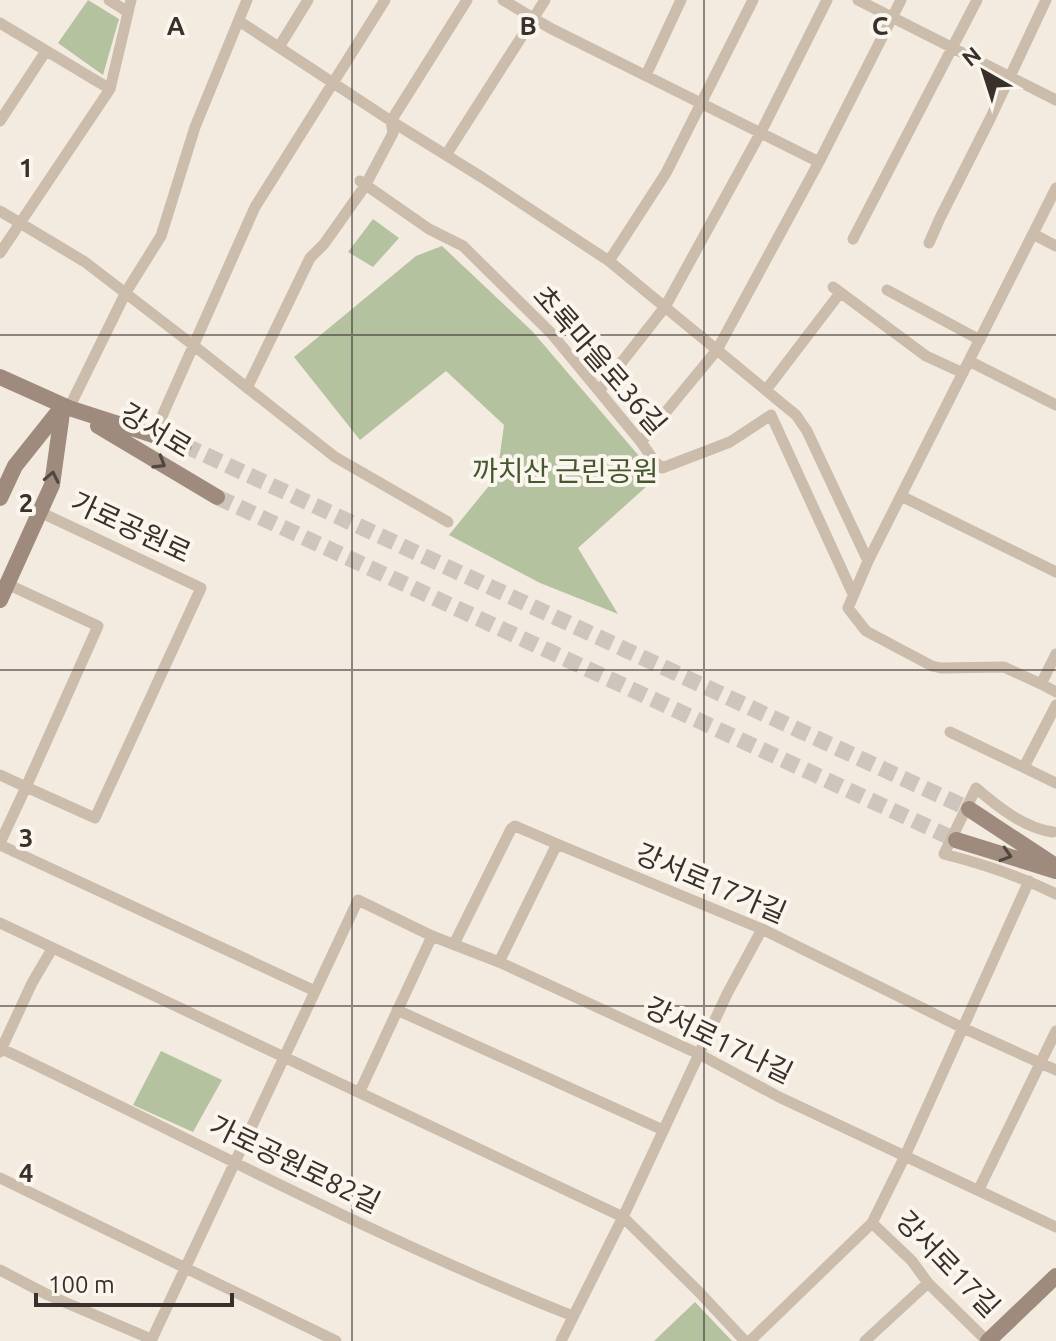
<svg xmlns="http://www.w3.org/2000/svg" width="1056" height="1341" font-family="Ubuntu,'Noto Sans KR',sans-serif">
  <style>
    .green { fill: #b4c2a0 }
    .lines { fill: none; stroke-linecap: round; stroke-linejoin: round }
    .secondary-tunnel { stroke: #cec6bc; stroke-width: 16; stroke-dasharray: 16 8; stroke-linecap: butt }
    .street { stroke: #cbbcac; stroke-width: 11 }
    .secondary { stroke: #9f8b7d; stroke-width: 16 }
    .oneway { stroke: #524740 }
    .grid { fill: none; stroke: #39302b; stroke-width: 2; stroke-opacity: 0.55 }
    .labels { text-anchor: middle; stroke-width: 8; stroke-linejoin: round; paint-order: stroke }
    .street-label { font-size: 28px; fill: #39302b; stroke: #faf5ed }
    .park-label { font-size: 28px; fill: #46572f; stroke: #faf5ed }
    .grid-label { font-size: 26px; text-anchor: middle; font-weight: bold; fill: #39302b; stroke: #faf5ed; stroke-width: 8; stroke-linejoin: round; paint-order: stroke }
  </style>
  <rect width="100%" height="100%" fill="#f3ebe0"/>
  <!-- green -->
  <path class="green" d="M88 0 119 19 103 75 58 43Z
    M373 219 399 238 373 267 348 252Z
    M442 246 532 331 657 477 578 548 618 614 540 583 449 535 497 476 504 425 446 371 360 440 294 357 416 256Z
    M161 1051 222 1080 193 1132 133 1105Z
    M695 1302 732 1341H654Z"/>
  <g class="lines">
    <!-- secondary-tunnel -->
    <path class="secondary-tunnel" d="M184 445 969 809
      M217 497 956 840"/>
    <!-- street -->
    <path class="street" d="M109 0 128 12
      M503 0 550 28 819 162
      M858 0 1056 100
      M239 21 391 121 483 178 609 261 796 415 807 431 868 561
      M0 23 110 89
      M279 47 308 0
      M646 75 681 0
      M0 121 46 51
      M446 155 545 0
      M360 181 429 229 463 246 551 333 641 442 655 462 662 468 730 442 771 415 853 594
      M1056 188 868 561 848 608 866 631 932 666 941 668 1004 667 1041 684 1056 654
      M0 211 85 262 193 345 335 457 448 522
      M1033 234 1056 246
      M853 239 977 0
      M929 243 940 218 990 119 1046 0
      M0 253 110 89 131 0
      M609 261 666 173 753 0
      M833 287 926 356 963 373
      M887 290 980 340
      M969 361 1056 405
      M247 388 310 258 324 244 365 186 393 133 391 121 467 0
      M766 390 840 293
      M599 391 665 307 761 132 827 0
      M69 408 126 292 161 236 195 127 247 0
      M159 423 255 207 385 0
      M641 442 717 350 819 162 901 0
      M901 496 1056 572
      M1041 684 1056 692
      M950 732 1056 783
      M1024 767 1056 705
      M0 775 26 787 98 626 7 584
      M1053 832C1024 828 998 807 976 788L944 854C983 864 1020 876 1056 894
      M0 843 26 787 95 818 201 588 40 512
      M0 845 315 991
      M0 923 623 1217 698 1291 745 1341
      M454 944 511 829 515 826 557 844
      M499 962 557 844 762 929 963 1028 1056 1070
      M397 1010 663 1130
      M0 1048C190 1138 377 1239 573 1316
      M0 1052 32 983 52 949
      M360 1091 432 936
      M0 1178 336 1341
      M979 1189 1056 1031
      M872 1223 912 1261 928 1283 987 1341
      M0 1270 48 1295 151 1339
      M151 1341 358 900 432 936 499 962 699 1054 779 1097 1056 1227
      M561 1341 623 1217 727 994 762 929
      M750 1341 872 1223 905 1156 1029 881
      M865 1341 928 1283"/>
    <!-- secondary -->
    <path class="secondary" d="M0 377 69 408 184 445
      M98 426 217 497
      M0 498 15 466 62 407
      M0 600 52 485 63 406
      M969 809 1051 863
      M956 840 1056 871
      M988 1341 1056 1276"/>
  </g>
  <!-- one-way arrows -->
  <defs><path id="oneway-chevron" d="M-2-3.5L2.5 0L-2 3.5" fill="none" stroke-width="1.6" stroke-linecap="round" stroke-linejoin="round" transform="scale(2)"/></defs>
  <g class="oneway">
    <use href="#oneway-chevron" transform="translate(160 463) rotate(31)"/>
    <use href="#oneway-chevron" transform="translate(52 477) rotate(-78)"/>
    <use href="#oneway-chevron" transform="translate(1006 855) rotate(17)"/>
  </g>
  <!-- grid -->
  <path class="grid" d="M352 0V1341M704 0V1341M0 335H1056M0 670H1056M0 1006H1056"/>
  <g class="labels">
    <!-- street labels -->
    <g class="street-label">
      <text transform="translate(600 360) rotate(49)" y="10">초록마을로36길</text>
      <text transform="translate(156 430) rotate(31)" y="10">강서로</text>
      <text transform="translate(131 527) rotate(25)" y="10">가로공원로</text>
      <text transform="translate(711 883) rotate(23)" y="10">강서로17가길</text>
      <text transform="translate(719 1040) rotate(26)" y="10">강서로17나길</text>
      <text transform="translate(295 1164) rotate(26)" y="10">가로공원로82길</text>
      <text transform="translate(948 1264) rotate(46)" y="10">강서로17길</text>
    </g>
    <!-- park labels -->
    <g class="park-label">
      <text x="565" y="481">까치산 근린공원</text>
    </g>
  </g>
  <g class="grid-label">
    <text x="176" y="35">A</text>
    <text x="528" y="35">B</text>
    <text x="880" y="35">C</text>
    <text x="26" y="177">1</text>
    <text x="26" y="512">2</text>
    <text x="26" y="847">3</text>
    <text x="26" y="1182">4</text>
  </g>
  <!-- north arrow -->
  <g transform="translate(984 72) rotate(321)" stroke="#faf5ed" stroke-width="6" paint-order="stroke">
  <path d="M0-6L14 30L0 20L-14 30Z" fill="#39302b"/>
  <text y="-12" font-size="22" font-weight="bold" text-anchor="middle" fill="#39302b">N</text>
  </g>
  <!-- scale -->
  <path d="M36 1293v12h196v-12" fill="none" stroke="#39302b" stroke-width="4"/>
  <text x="48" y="1293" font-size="24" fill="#39302b" stroke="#faf5ed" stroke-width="6" paint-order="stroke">100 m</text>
</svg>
